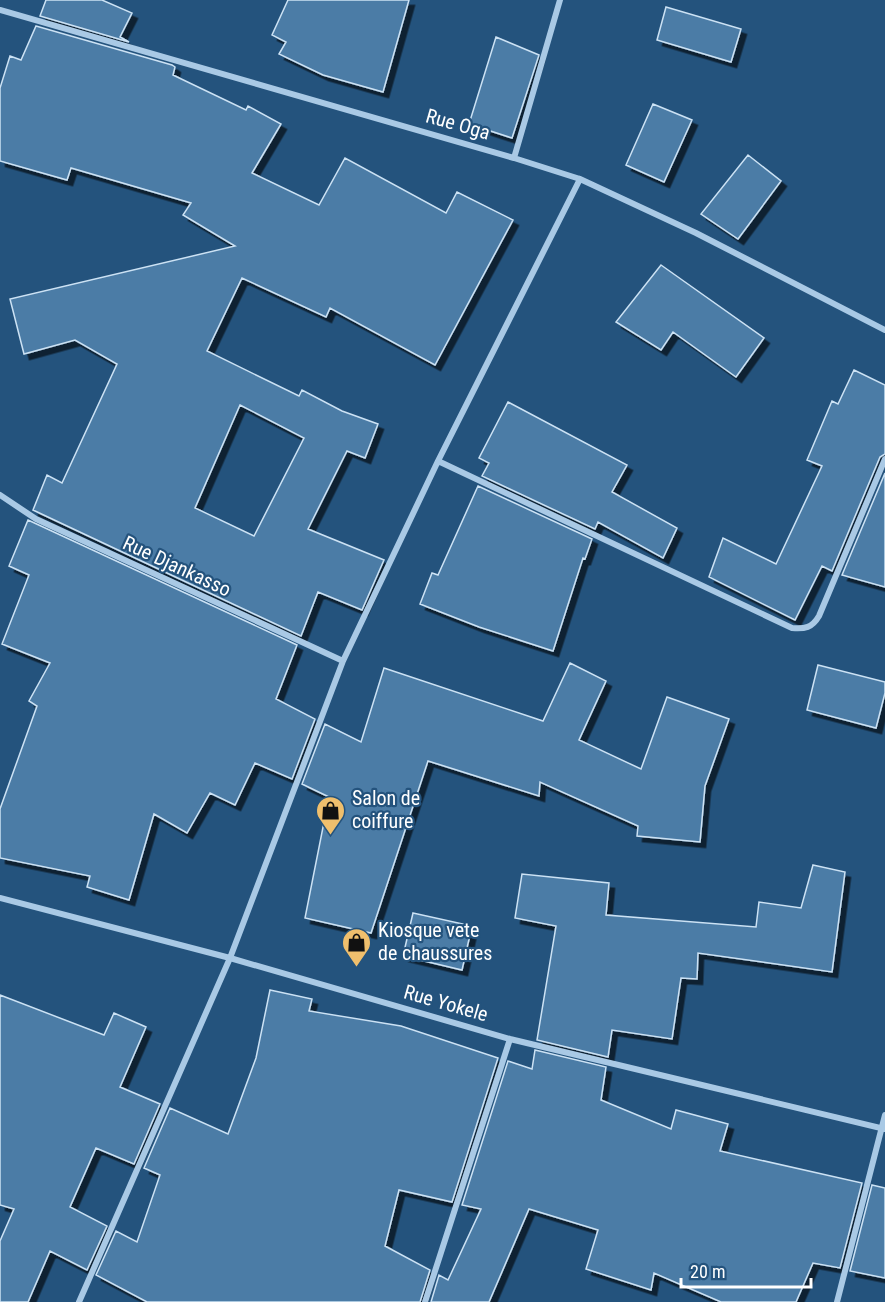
<svg xmlns="http://www.w3.org/2000/svg" width="885" height="1302" font-family="'Roboto Condensed',sans-serif">
  <style>
    .building { fill: #4c7ca6; stroke: #cce2f4; stroke-width: 1.5; fill-rule: evenodd; filter: url(#shadow) }
    .lines { fill: none; stroke-linecap: round; stroke-linejoin: round }
    .minor { stroke: #a9c9e5; stroke-width: 6 }
    .labels { text-anchor: middle; stroke-width: 4.5; stroke-linejoin: round; paint-order: stroke }
    .street-label { font-size: 20px; fill: #fff; stroke: #24537d }
    .poi-label { font-size: 20px; fill: #fff; stroke: #24537d; text-anchor: start }
  </style>
  <defs>
    <filter id="shadow"><feDropShadow dx="5.5" dy="5.5" stdDeviation="0" flood-color="#0009"/></filter>
  </defs>
  <rect width="100%" height="100%" fill="#24537d"/>
  <!-- building -->
  <path class="building" d="M46 0H102L132 13 120 37 129 42 40 16Z
    M288 0H409L383 92 323 75 279 54 286 42 272 35Z
    M666 7 741 29 731 62 657 40Z
    M36 26 172 65 175 67 173 75 246 110 248 106 281 124 252 173 319 205 345 158 446 213 457 192 513 220 435 365 330 308 326 317 242 278 207 351 299 396 302 390 342 411 378 424 365 458 347 451 308 529 384 560 362 610 318 592 301 636 33 510 47 475 62 483 117 364 75 340 24 354 10 299 235 246 183 215 191 203 71 168 67 180 0 161V88L10 56 21 60ZM240 405 304 438 254 536 195 508Z
    M496 37 539 55 512 138 469 124Z
    M653 104 692 120 664 182 626 165Z
    M748 155 781 181 738 239 701 214Z
    M661 265 764 338 736 377 673 332 661 350 616 322Z
    M854 370 885 385V454L880 457 832 571 822 566 795 620 709 577 723 538 776 564 822 466 807 460 832 401 838 404Z
    M508 402 627 465 612 492 677 528 663 558 598 522 595 529 482 476 489 463 479 458Z
    M885 473V587L842 575Z
    M478 486 592 539 585 559 583 558 553 651 479 627 420 604 432 573 438 575Z
    M28 520 297 645 276 699 315 719 292 779 255 763 235 805 210 793 187 833 154 814 129 900 87 887 90 876 0 858V809L37 706 29 701 50 663 2 644 29 575 9 566Z
    M570 663 606 681 579 740 641 769 667 697 729 719 705 786 700 842 637 836 638 826 540 782 539 796 428 761 371 933 305 918 329 797 302 784 325 724 361 742 384 668 543 721Z
    M818 665 885 682V693L876 728 807 710Z
    M813 865 845 872 832 972 698 953 697 979 681 978 672 1039 612 1030 608 1057 537 1040 556 926 515 918 522 874 609 883 606 915 756 927 759 902 801 908Z
    M413 913 472 926 462 970 403 956Z
    M270 990 312 999 309 1011 401 1026 498 1058 452 1202 399 1190 385 1246 430 1270 420 1302H147L96 1275 116 1231 137 1242 160 1175 144 1168 170 1108 228 1134 256 1058Z
    M0 995 104 1035 114 1013 146 1027 120 1087 160 1104 134 1164 96 1148 70 1207 107 1226 87 1270 50 1251 28 1302H0V1241L14 1209 0 1205Z
    M535 1050 606 1067 601 1100 671 1129 676 1110 728 1124 720 1151 862 1183 840 1268 813 1263 796 1302H721L654 1273 651 1290 586 1269 598 1230 529 1209 489 1302H431L439 1275 448 1280 481 1209 462 1205 508 1061 532 1069Z
    M872 1185 885 1188V1278L850 1271Z"/>
  <g class="lines">
    <!-- minor -->
    <path class="minor" d="M0 10 514 158 580 179 696 233 885 330
      M514 158 560 0
      M438 461 792 628C805 629 812 628 819 616L885 459
      M0 495 36 519 343 661
      M0 898 230 958 510 1039 885 1129
      M79 1302 230 958 343 661 438 461 580 179
      M425 1302 510 1039
      M837 1302 885 1115"/>
  </g>
  <!-- icons -->
  <defs>
    <symbol id="shop-pin" viewBox="-11 -11 22 30"><path d="M0 17L-7.5 6A9.5 9.5 0 1 1 7.5 6Z" fill="#efbf6d" stroke="#24537d"/><path d="M-5-2.5h2.3a2.7 3.5 0 0 1 5.4 0H5L5.5 6h-11ZM-1.5-2.5h3a1.5 2.3 0 0 0-3 0Z" fill="#111"/></symbol>
  </defs>
  <g fill-rule="evenodd">
    <use href="#shop-pin" x="314" y="794" width="33" height="45"/>
    <use href="#shop-pin" x="340" y="926" width="33" height="45"/>
  </g>
  <g class="labels">
    <!-- street labels -->
    <g class="street-label">
      <text transform="translate(458 124) rotate(16)" y="7">Rue Oga</text>
      <text transform="translate(177 566) rotate(25)" y="7">Rue Djankasso</text>
      <text transform="translate(446 1003) rotate(16)" y="7">Rue Yokele</text>
    </g>
    <!-- poi labels -->
    <g class="poi-label">
      <text x="352" y="805">Salon de<tspan x="352" dy="23">coiffure</tspan></text>
      <text x="378" y="937">Kiosque vete<tspan x="378" dy="23">de chaussures</tspan></text>
    </g>
  </g>
  <!-- scale -->
  <path d="M681 1278v9h130v-9" fill="none" stroke="#ffffff" stroke-width="3"/>
  <text x="690" y="1278" font-size="18" fill="#ffffff" stroke="#24537d" stroke-width="4.5" paint-order="stroke">20 m</text>
</svg>
